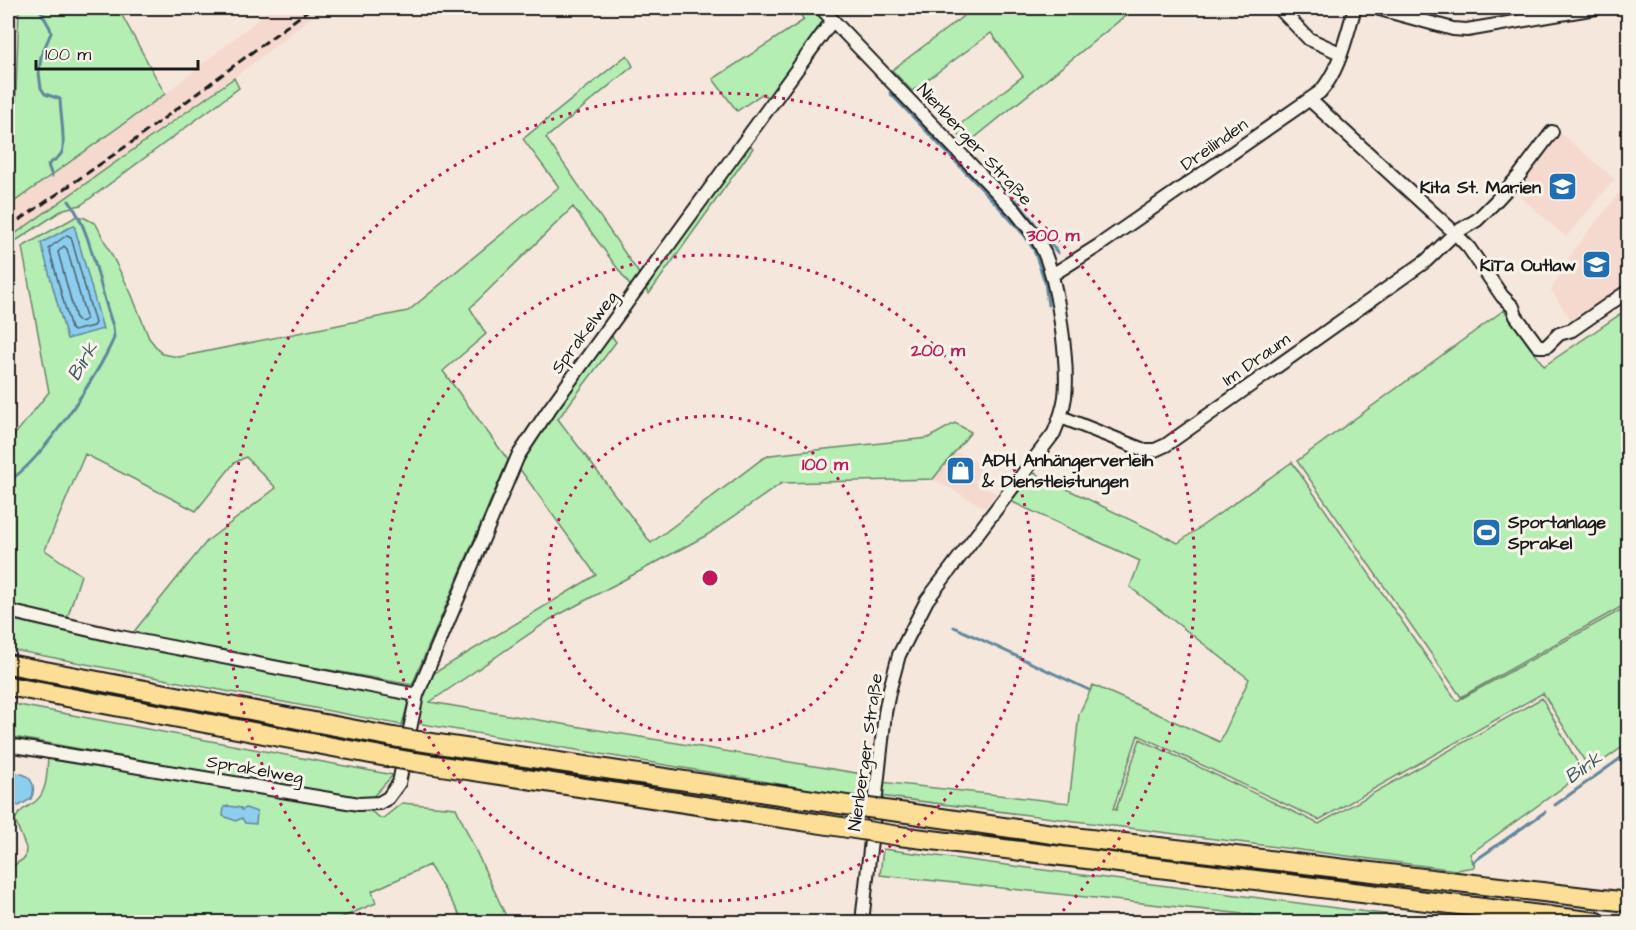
<svg xmlns="http://www.w3.org/2000/svg" width="1636" height="930" font-family="'Architects Daughter',sans-serif">
  <style>
    .built { fill: #f5d9ce }
    .green { fill: #b4eeb3; stroke: #688568; stroke-width: 1.5 }
    .water { fill: #8dceef; stroke: #60879b; stroke-width: 1.5 }
    .lines { fill: none; stroke-linecap: round; stroke-linejoin: round }
    .shore { stroke: #496370; stroke-width: 1.5 }
    .stream { stroke: #60879b; stroke-width: 3 }
    .minor-casing { stroke: #1c1c1c; stroke-width: 16 }
    .highway-casing { stroke: #1c1c1c; stroke-width: 22 }
    .minor { stroke: #f7f3e8; stroke-width: 12 }
    .highway { stroke: #fcde96; stroke-width: 18 }
    .rail { stroke: #1c1c1c; stroke-width: 3; stroke-dasharray: 9 4.5; stroke-linecap: butt }
    .highway-bridge-casing { stroke: #1c1c1c; stroke-width: 22; stroke-linecap: butt }
    .highway-bridge { stroke: #fcde96; stroke-width: 18 }
    .ring { fill: none; stroke: #c2185b; stroke-width: 3; stroke-dasharray: 3 6 }
    .labels { text-anchor: middle; stroke-width: 6; stroke-linejoin: round; paint-order: stroke }
    .street-label { font-size: 18px; fill: #1c1c1c; stroke: #f7f3e8 }
    .poi-label { font-size: 18px; font-weight: bold; fill: #1c1c1c; stroke: #f7f3e8; text-anchor: end }
    .water-label { font-size: 20px; font-style: italic; fill: #445a66; stroke: #f7f3e8 }
    .centre { fill: #c2185b; stroke: #f7f3e8; stroke-width: 3 }
    .ring-label { font-size: 18px; text-anchor: middle; font-weight: bold; fill: #c2185b; stroke: #f7f3e8; stroke-width: 6; stroke-linejoin: round; paint-order: stroke }
  </style>
  <rect width="100%" height="100%" fill="#f6e7dc"/>
  <filter id="ink" filterUnits="userSpaceOnUse"><feTurbulence type="fractalNoise" baseFrequency=".0167" numOctaves="2"/><feDisplacementMap in="SourceGraphic" scale="12" xChannelSelector="R" yChannelSelector="G"/><feConvolveMatrix kernelMatrix="1 2 1 2 8 2 1 2 1" color-interpolation-filters="sRGB"/></filter>
  <g filter="url(#ink)">
    <!-- built -->
    <path class="built" d="M272 8H324L234 78 8 239V206L165 94Z
      M1560 133 1615 179 1566 237 1514 191Z
      M1628 182V283L1573 320 1570 319 1551 290 1575 248Z
      M957 452 982 465 975 482 996 493 985 508 933 479Z"/>
    <!-- green -->
    <path class="green" d="M19 8H118L165 94 8 206V179L13 174Z
      M796 8H813L824 21 771 99 762 94 737 111 713 79 804 20Z
      M974 8H1135L967 144 954 129 1023 76 991 33 912 91 892 70Z
      M627 55 633 66 546 138 640 275 631 287 573 207 470 308 486 334 443 371 508 460 412 685 132 634 207 541 276 488 246 457 234 463 196 511 85 454 45 550 81 575 67 619 8 608V443L49 392 22 247 77 216 85 218 96 224 131 293 149 338 162 354 179 357 408 311 559 187 523 139Z
      M234 78 239 88 81 205 64 209 8 246V239Z
      M749 144 753 148 649 294 645 288Z
      M1628 309V603L1461 697 1297 461 1504 310 1544 366Z
      M611 335 616 342 558 419 651 543 762 459 770 455 928 438 955 423 971 432 933 479 782 483 707 535 551 619 430 702 862 774V798L416 723 422 695 431 675 596 575 519 468 552 415Z
      M1292 462 1457 701 1628 606V743L1590 770 1543 693 1319 820 1138 735 1113 809 1116 810 1140 739 1319 824 1542 698 1583 773 1470 854 1475 867 1456 870 880 796 881 782 1069 803 1079 714 1093 685 1220 742 1249 679 1130 587 1140 561 1010 501 1032 472 1178 543Z
      M8 619 409 699 402 725 8 649Z
      M8 703 393 775 369 801 8 736Z
      M48 756 369 810 382 819 402 803 456 808 506 916 462 918 429 865 372 891 376 903 331 922H8V869L25 858 26 848 15 820C21 808 26 809 36 801 48 791 47 770 48 756Z
      M883 849 1375 913 1456 922H1268L1253 915 880 875Z"/>
    <!-- water -->
    <path class="water" d="M74 225 103 329 67 339 41 243Z
      M13 773C29 772 38 784 31 799L19 806 8 802V776Z
      M229 806 241 808 242 810 246 808 257 812 256 824 245 823 242 818 236 821 223 816 224 807Z"/>
    <g class="lines">
      <!-- shore -->
      <path class="shore" d="M67 235 71 237 95 323 93 326 74 331 71 329 49 248Z
        M64 246 67 249 86 317 85 320 80 322 76 319 58 252Z"/>
      <!-- stream -->
      <path class="stream" d="M39 8 50 28 51 33 41 56 39 73 41 88 45 94 60 99C60 110 66 145 62 152 60 158 52 161 48 165L52 176
        M890 93 1001 209 1025 236 1034 250 1045 282 1048 305
        M1016 200 1058 253
        M8 481C40 464 99 373 114 338L113 326C99 289 92 231 69 201
        M954 627 1089 690
        M1555 805 1628 753
        M1473 862 1545 812"/>
      <defs>
        <path id="minor" d="M821 8 1016 212C1024 223 1035 234 1041 246 1057 275 1069 363 1065 397 1063 410 1059 421 1054 433L927 600 899 655 889 692 885 713 862 922
          M1279 8 1309 39 1340 53
          M1376 8 1453 29 1467 30 1596 8
          M1310 100 1455 233 1469 248 1502 296 1513 307 1516 316 1538 346H1547L1559 334 1572 330 1628 291
          M1052 275 1098 246 1320 92C1340 70 1346 36 1355 8
          M1061 417 1144 450H1155L1166 445 1426 261 1455 233 1477 220 1493 204 1518 177 1552 132
          M8 611 120 637 417 695
          M8 745 359 804 379 803 388 798 399 783 417 695 518 456 548 411 832 21"/>
        <path id="highway" d="M8 664 393 737
          M8 686 392 758
          M418 741 853 806
          M415 762 848 828
          M907 813 1073 837 1628 902
          M899 836 1597 922"/>
      </defs>
      <!-- minor casing -->
      <use href="#minor" class="minor-casing"/>
      <!-- highway casing -->
      <use href="#highway" class="highway-casing"/>
      <!-- minor -->
      <use href="#minor" class="minor"/>
      <!-- highway -->
      <use href="#highway" class="highway"/>
      <!-- rail -->
      <path class="rail" d="M8 228 135 140 311 8"/>
      <defs>
        <path id="highway-bridge" d="M393 737 418 741
          M392 758 415 762
          M853 806 907 813
          M848 828 899 836"/>
      </defs>
      <!-- highway-bridge casing -->
      <use href="#highway-bridge" class="highway-bridge-casing"/>
      <!-- highway-bridge -->
      <use href="#highway-bridge" class="highway-bridge"/>
    </g>
  </g>
  <!-- distance rings -->
  <g class="ring">
    <circle cx="710" cy="578" r="162"/>
    <circle cx="710" cy="578" r="323"/>
    <path d="M367 921A485 485 0 1 1 1053 921"/>
  </g>
  <!-- icons -->
  <defs>
    <symbol id="school-square" viewBox="-11 -11 22 22"><rect x="-9" y="-9" width="18" height="18" rx="4" fill="#1f6fb2" stroke="#f7f3e8"/><path d="M0-5L7-2L0 1L-7-2ZM-4 1L0 2.5L4 1V4Q0 6-4 4Z" fill="#fff"/></symbol>
    <symbol id="shop-square" viewBox="-11 -11 22 22"><rect x="-9" y="-9" width="18" height="18" rx="4" fill="#1f6fb2" stroke="#f7f3e8"/><path d="M-5-2.5h2.3a2.7 3.5 0 0 1 5.4 0H5L5.5 6h-11ZM-1.5-2.5h3a1.5 2.3 0 0 0-3 0Z" fill="#fff"/></symbol>
    <symbol id="stadium-square" viewBox="-11 -11 22 22"><rect x="-9" y="-9" width="18" height="18" rx="4" fill="#1f6fb2" stroke="#f7f3e8"/><path d="M0-5a6.5 5 0 1 0 0 10a6.5 5 0 1 0 0-10ZM-3.5-1.8h7v3.6h-7Z" fill="#fff"/></symbol>
  </defs>
  <g fill-rule="evenodd">
    <use href="#school-square" x="1546" y="170" width="33" height="33"/>
    <use href="#school-square" x="1580" y="248" width="33" height="33"/>
    <use href="#shop-square" x="944" y="454" width="33" height="33"/>
    <use href="#stadium-square" x="1470" y="516" width="33" height="33"/>
  </g>
  <g class="labels">
    <!-- street labels -->
    <g class="street-label">
      <text transform="translate(975 144) rotate(47)" y="6">Nienberger Straße</text>
      <text transform="translate(1214 144) rotate(-35)" y="6">Dreilinden</text>
      <text transform="translate(584 332) rotate(-53)" y="6">Sprakelweg</text>
      <text transform="translate(1256 359) rotate(-35)" y="6">Im Draum</text>
      <text transform="translate(865 752) rotate(-82)" y="6">Nienberger Straße</text>
      <text transform="translate(255 769) rotate(10)" y="6">Sprakelweg</text>
    </g>
    <!-- poi labels -->
    <g class="poi-label">
      <text x="1541" y="193">Kita St. Marien</text>
      <text x="1576" y="271">KiTa Outlaw</text>
      <text x="982" y="466" text-anchor="start">ADH Anhängerverleih<tspan x="982" dy="21">&amp; Dienstleistungen</tspan></text>
      <text x="1508" y="528" text-anchor="start">Sportanlage<tspan x="1508" dy="21">Sprakel</tspan></text>
    </g>
    <!-- water labels -->
    <g class="water-label">
      <text transform="translate(82 361) rotate(-59)" y="7">Birk</text>
      <text transform="translate(1583 767) rotate(-35)" y="7">Birk</text>
    </g>
  </g>
  <circle cx="710" cy="578" r="9" class="centre"/>
  <g class="ring-label">
    <text x="1053" y="241">300 m</text>
    <text x="938" y="356">200 m</text>
    <text x="825" y="470">100 m</text>
  </g>
  <!-- margin -->
  <rect width="1636" height="930" fill="none" stroke="#f7f3e8" stroke-width="30"/>
  <rect x="15" y="15" width="1606" height="900" fill="none" stroke="#1c1c1c" stroke-width="2" filter="url(#ink)"/>
  <!-- scale -->
  <path d="M36 60v9h162v-9" fill="none" stroke="#1c1c1c" stroke-width="3"/>
  <text x="45" y="60" font-size="18" fill="#1c1c1c" stroke="#f7f3e8" stroke-width="4.5" paint-order="stroke">100 m</text>
</svg>
